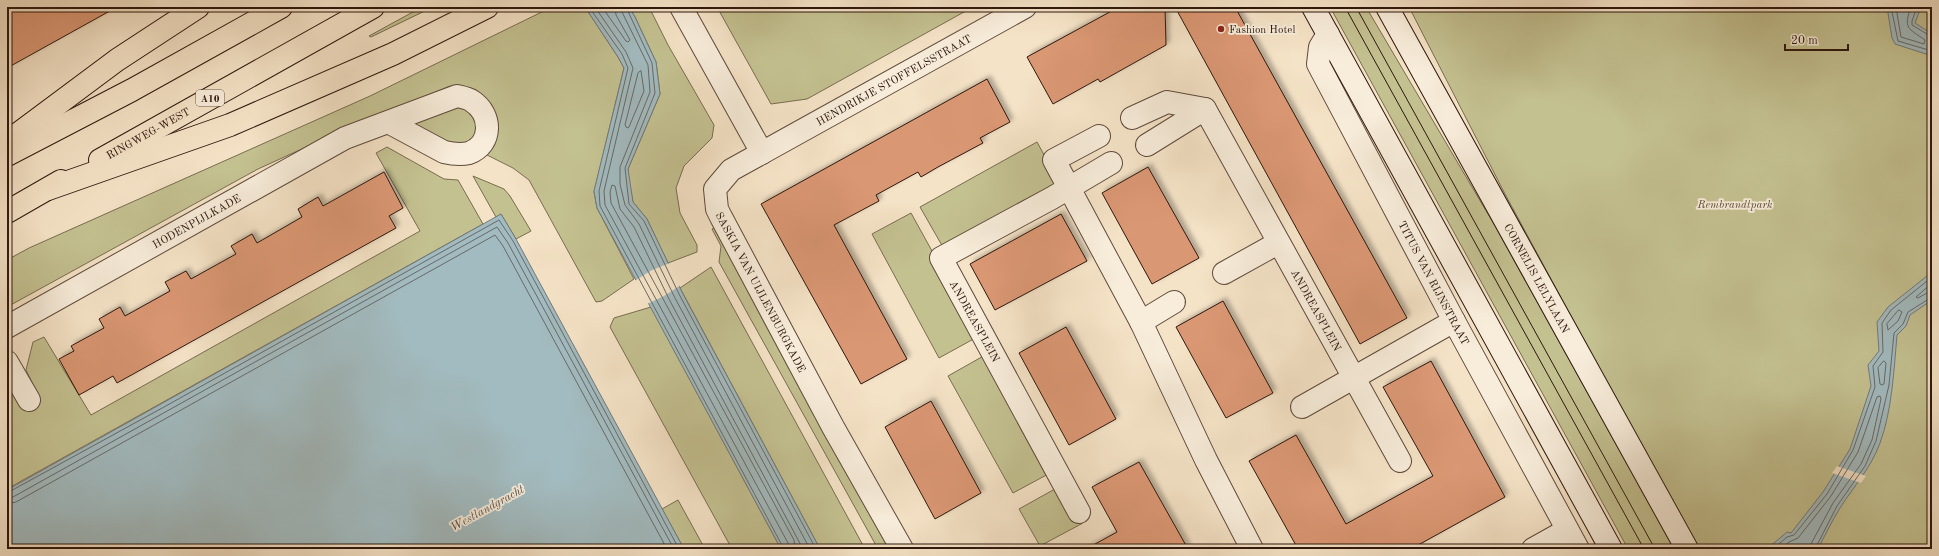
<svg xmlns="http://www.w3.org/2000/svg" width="1939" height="556" font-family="'Old Standard TT',serif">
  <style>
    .green { fill: #c4c191; stroke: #786c50 }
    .water { fill: #a2bbc0; stroke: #737979 }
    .pier { fill: #f5e3c7 }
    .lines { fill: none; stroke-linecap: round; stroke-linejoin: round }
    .shore { stroke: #686967; stroke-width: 1 }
    .building { fill: #da9773; stroke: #2d170e; filter: url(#shadow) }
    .street-casing { stroke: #5f4a3c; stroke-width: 24 }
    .secondary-casing { stroke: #2d170e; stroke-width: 24 }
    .highway-casing { stroke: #2d170e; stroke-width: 24 }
    .street { stroke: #f8eddb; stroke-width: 22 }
    .secondary { stroke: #f8eddb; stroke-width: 22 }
    .highway { stroke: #f5e3c7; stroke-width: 22 }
    .tram { stroke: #2d170e; stroke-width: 1 }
    .poi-dot { fill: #8f2418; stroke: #f8eddb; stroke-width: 1.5 }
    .labels { text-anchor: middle; stroke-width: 3.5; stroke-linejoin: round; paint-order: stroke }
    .shield { fill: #f8eddb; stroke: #6a574c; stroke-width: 1 }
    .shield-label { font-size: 10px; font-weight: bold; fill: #2d170e }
    .poi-label { font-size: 11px; fill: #2d170e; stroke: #f8eddb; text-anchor: start }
    .street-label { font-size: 11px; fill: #2d170e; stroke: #f8eddb }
    .park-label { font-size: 11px; font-style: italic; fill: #5a4a35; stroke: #f8eddb }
    .water-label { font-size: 12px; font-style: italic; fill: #56504c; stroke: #f8eddb }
  </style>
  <defs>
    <filter id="shadow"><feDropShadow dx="3.5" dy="-3.5" stdDeviation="2" flood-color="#0004"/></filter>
  </defs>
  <rect width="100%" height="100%" fill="#f5e3c7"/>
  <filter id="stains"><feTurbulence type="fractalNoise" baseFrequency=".005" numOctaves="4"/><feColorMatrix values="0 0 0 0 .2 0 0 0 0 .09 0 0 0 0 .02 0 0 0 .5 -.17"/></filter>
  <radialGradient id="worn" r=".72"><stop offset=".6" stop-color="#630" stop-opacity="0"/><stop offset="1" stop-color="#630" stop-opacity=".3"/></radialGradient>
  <!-- green -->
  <path class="green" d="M422 7H433L371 37 369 36Z
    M552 7H585L618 57 624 68 594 192 597 208 634 279 602 301 596 302 529 180 513 168 483 153 468 89 450 86 341 131 258 169 7 307V260L29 248 370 96Z
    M629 7H649L668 45 714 125 712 138 684 166 676 188 680 213 697 245V252L668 263 647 219 633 202 629 183 628 169 660 94 656 62 635 17Z
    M717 7H973L807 99 771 104Z
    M1330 7H1366L1495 226 1674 549H1628Z
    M1409 7H1932V549H1697L1505 194Z
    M464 104 477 123 476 135 459 148 412 130V119Z
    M1037 142 1060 184 944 249 920 207Z
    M387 147 444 179 458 180 483 224 7 489V381L37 393 26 370 33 342 44 337 91 415 420 231 376 153Z
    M473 176 504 189 510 196 531 231 516 239 501 214 496 217Z
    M911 213 979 336 939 358 872 234Z
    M715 227 893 549H878L719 262 721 246 712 229Z
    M711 267 865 549H820L680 288Z
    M651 307 781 549H732L610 327 614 318Z
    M987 354 1052 472 1013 493 948 376Z
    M1062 485 1083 523 1040 546 1019 509Z
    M678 500 705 549H684L662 509Z"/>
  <!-- water -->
  <path class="water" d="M585 7H629L635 17 656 62 660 94 628 169 633 202 647 219 683 294 820 549H781L597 208 594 191 624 68 618 57Z
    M1887 7H1921L1915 23 1932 34V56L1895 44 1892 38Z
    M501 214 516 239 684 549H7V490Z
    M1932 272V300L1910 315 1906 326 1897 335C1894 369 1892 411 1880 443 1871 468 1854 486 1840 508 1832 521 1825 535 1818 549H1767L1787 532 1791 533 1823 492 1850 449 1871 386 1868 365 1879 351 1877 322 1888 307Z"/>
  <!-- pier -->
  <path class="pier" d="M670 263 681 285 664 296 647 304 633 282 652 270Z
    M1837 466 1866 476 1861 483 1832 473Z"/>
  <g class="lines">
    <!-- shore -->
    <path class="shore" d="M589 7 622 54 628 68 599 191 600 206 784 549
      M595 7 626 52 633 68 604 191 605 205 788 543 789 549
      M602 7 626 41 628 42 630 40 616 15 615 7
      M621 7 622 12 648 65 650 92 620 167V184L625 205 639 224 675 298 810 549
      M626 7 652 63 655 93 625 168 629 204 644 221 680 296 816 549
      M1891 7 1898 41 1932 51
      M1896 7 1901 37 1924 44 1925 40C1908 28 1903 29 1911 7
      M1917 7 1912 21V25L1932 37
      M641 71 644 91 629 127 627 128 625 125 638 73Z
      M1932 283 1916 297 1918 298 1927 293 1932 292
      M1899 310 1902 312 1898 321 1888 330 1887 324Z
      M1884 361 1886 363 1884 384 1882 385 1880 384 1878 368Z
      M7 493 164 407 499 220 513 241 679 549
      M7 498 13 497 497 227 508 243 674 549
      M7 504 16 502 495 235 503 246 667 549
      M795 549 794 540 611 203 610 192 612 185 615 186 620 209 634 227 670 301 803 549
      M1773 549 1787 537 1794 535 1827 494 1853 450 1875 387 1873 366 1883 352 1882 323 1891 310 1932 277
      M1781 549 1789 542 1798 538 1831 496 1858 452 1877 397 1880 396 1881 399 1872 440 1861 464 1833 503 1811 544 1810 549
      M1815 549 1837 506 1865 466 1876 441 1889 385 1894 333 1903 324 1908 312 1932 297"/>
  </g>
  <!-- building -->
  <path class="building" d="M16 7H117L7 68V12Z
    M1119 7H1165L1166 45 1100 82 1098 79 1053 104 1027 57Z
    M1175 7H1235L1407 318 1360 344Z
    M987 79 1010 122 980 138 983 143 938 167 921 177 918 172 876 195 879 201 834 225 907 359 861 384 761 204Z
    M1148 167 1199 258 1152 284 1102 193Z
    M384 172 403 208 389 216 396 228 117 383 113 376 79 395 59 359 74 351 71 346 104 328 99 319 120 307 125 316 170 291 165 282 186 271 191 279 236 254 231 246 252 234 257 243 302 217 298 209 318 197 323 206Z
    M1061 214 1087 261 995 310 970 264Z
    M1223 301 1273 393 1226 418 1176 327Z
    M1066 327 1116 419 1069 445 1019 353Z
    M1431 361 1505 497 1411 549H1298L1249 461 1296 435 1346 524 1433 476 1383 387Z
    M931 401 981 493 935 519 885 427Z
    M1139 462 1188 549H1086L1117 532 1092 487Z"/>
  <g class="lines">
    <defs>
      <g id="street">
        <path d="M681 7 762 153"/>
        <path id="s1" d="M1328 34 1320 47 1318 64 1454 321 1578 549"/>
        <path id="s2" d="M1132 118 1167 102 1205 109 1400 461"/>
        <path d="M1099 136 1054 160 1141 322 1206 460 1252 549"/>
        <path d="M1147 145 1205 109"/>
        <path d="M1224 273 1278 243"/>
        <path d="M1141 322 1174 302"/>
        <path id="s3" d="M7 327 345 138 457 96C462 97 468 98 472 101 492 114 493 144 469 153 461 155 452 154 444 152L388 122"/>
        <path d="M7 362 29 400"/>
        <path d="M1302 407 1454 321"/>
        <path d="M1079 512 941 258 1052 198 1111 163"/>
        <path id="s4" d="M902 549 833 427 721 217 717 209 715 189 731 170 1025 7"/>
        <path d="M1533 549 1567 530"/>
      </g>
      <g id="secondary">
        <path d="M1313 7 1611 549"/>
        <path id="s5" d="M1387 7 1687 549"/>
      </g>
      <g id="highway">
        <path d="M7 142 117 60 198 7"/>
        <path d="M7 155 132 90 281 7"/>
        <path id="s6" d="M100 160 373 7"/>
        <path d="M48 189 230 125 393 54 487 7"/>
        <path d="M7 212 61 181"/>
      </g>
    </defs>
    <!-- street casing -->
    <use href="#street" class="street-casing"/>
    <!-- secondary casing -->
    <use href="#secondary" class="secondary-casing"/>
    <!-- highway casing -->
    <use href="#highway" class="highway-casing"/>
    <!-- street -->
    <use href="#street" class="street"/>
    <!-- secondary -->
    <use href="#secondary" class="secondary"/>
    <!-- highway -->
    <use href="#highway" class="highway"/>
    <!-- tram -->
    <path class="tram" d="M1345 7 1644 549
      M1356 7 1655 549"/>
  </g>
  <!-- markers -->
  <circle class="poi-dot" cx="1221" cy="29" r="4"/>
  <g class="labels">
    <!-- shield labels -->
    <rect class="shield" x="196" y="90" width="28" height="16" rx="3"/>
    <g class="shield-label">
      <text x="210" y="102">A10</text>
    </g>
    <!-- poi labels -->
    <g class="poi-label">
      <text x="1229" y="33">Fashion Hotel</text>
    </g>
    <!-- street labels -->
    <g class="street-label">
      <text dy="4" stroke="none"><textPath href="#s4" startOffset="618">HENDRIKJE STOFFELSSTRAAT</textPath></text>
      <text dy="4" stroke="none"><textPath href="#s6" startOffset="55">RINGWEG-WEST</textPath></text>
      <text dy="4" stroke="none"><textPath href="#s3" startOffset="217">HODENPIJLKADE</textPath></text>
      <text dy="4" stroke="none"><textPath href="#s5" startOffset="310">CORNELIS LELYLAAN</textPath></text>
      <text dy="4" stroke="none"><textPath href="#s1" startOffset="280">TITUS VAN RIJNSTRAAT</textPath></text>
      <text transform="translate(761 292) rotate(62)" y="4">SASKIA VAN UIJLENBURGKADE</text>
      <text dy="4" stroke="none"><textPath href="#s2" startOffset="307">ANDREASPLEIN</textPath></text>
      <text transform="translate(975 321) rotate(61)" y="4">ANDREASPLEIN</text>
    </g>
    <!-- park labels -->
    <g class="park-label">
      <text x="1735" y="208">Rembrandtpark</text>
    </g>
    <!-- water labels -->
    <g class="water-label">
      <text transform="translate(487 508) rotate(-29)" y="4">Westlandgracht</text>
    </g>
  </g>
  <!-- margin -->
  <rect width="1939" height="556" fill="none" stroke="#f5e3c7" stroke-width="24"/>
  <rect x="8" y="8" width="1923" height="540" fill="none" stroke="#2d170e" stroke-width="2"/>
  <rect x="12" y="12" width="1915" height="532" fill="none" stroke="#2d170e"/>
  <!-- scale -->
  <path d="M1785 44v6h63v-6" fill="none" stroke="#2d170e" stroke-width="2"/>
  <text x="1791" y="44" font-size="12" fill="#2d170e" stroke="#f8eddb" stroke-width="3" paint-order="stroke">20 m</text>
  <rect width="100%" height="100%" filter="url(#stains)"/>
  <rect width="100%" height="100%" fill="url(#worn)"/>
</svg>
